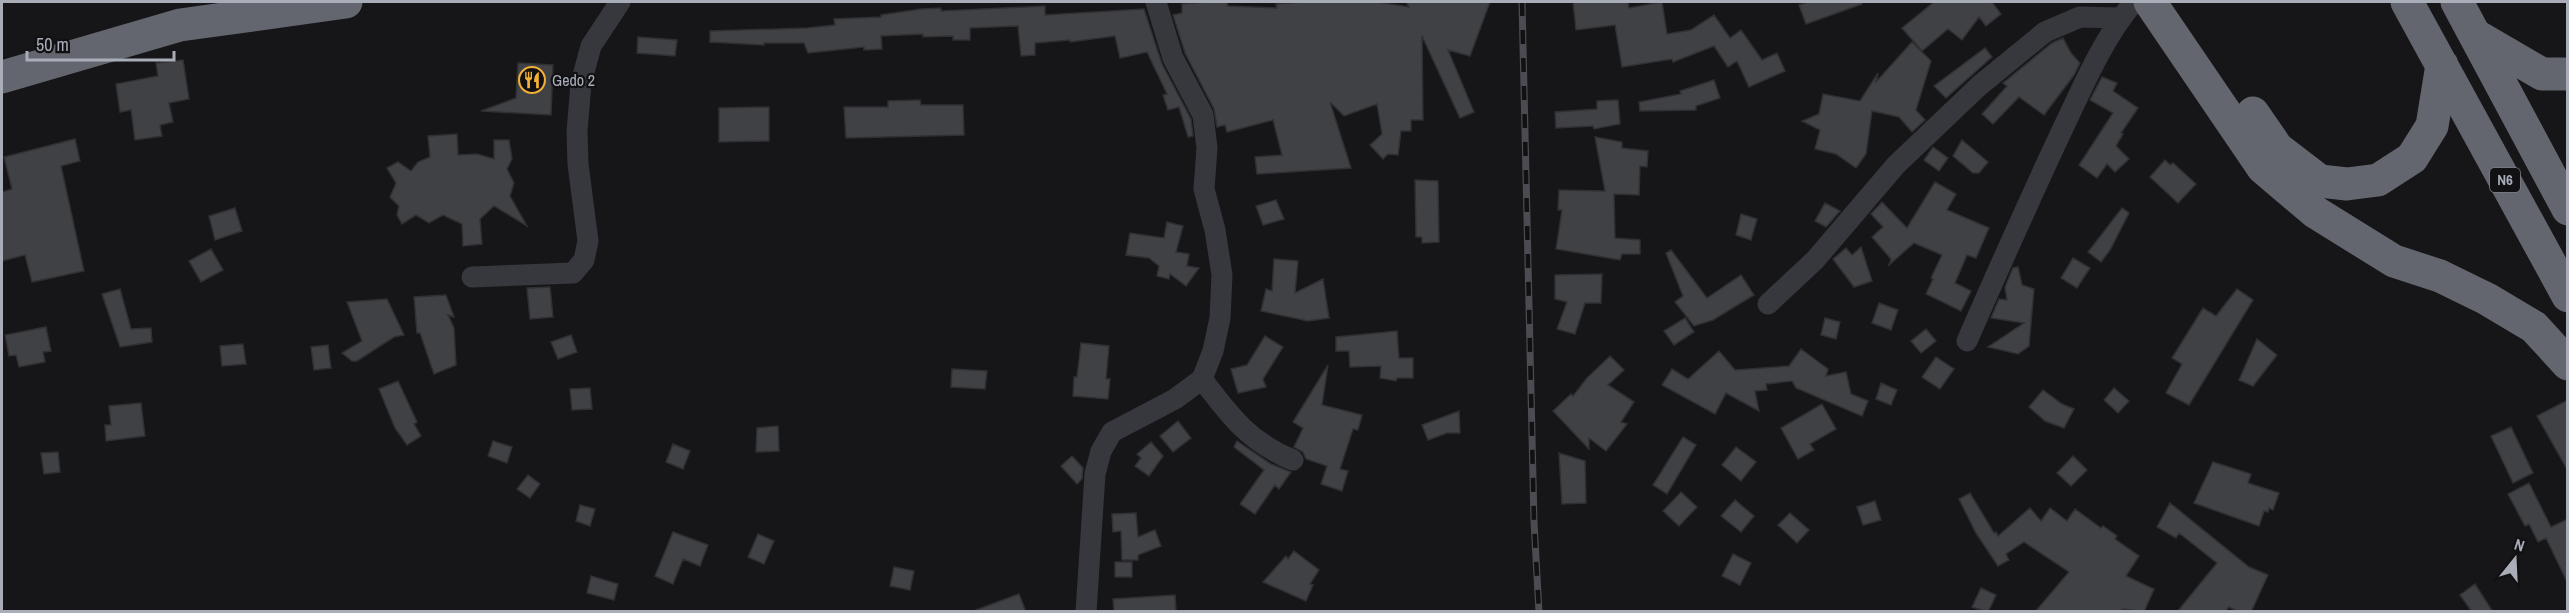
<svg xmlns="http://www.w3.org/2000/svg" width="2569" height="613" font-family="'Archivo Narrow',sans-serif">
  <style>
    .building { fill: #404145; stroke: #303034; stroke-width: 1.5 }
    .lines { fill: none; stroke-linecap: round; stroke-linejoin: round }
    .street { stroke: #37383d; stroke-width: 21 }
    .highway { stroke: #63666e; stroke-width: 33 }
    .rail-casing { stroke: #4a4c52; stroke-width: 7 }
    .rail { stroke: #111113; stroke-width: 4.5; stroke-dasharray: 14; stroke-linecap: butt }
    .labels { text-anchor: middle; stroke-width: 4.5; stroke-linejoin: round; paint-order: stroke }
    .shield { fill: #111113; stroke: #7b7e86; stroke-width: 1.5 }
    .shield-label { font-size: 15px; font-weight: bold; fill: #a8adb8 }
    .poi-label { font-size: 16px; fill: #a8adb8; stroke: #111113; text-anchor: start }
  </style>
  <rect width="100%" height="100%" fill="#161618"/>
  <!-- building -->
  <path class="building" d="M1207 2H1227L1228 6 1277 8 1276 4 1302 2H1377L1409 7 1406 2H1490L1470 56 1448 50 1474 112 1460 118 1422 36 1423 120H1411V131H1401L1398 155 1388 154 1383 159 1370 145 1382 134 1377 104 1344 116 1330 102 1351 168 1257 174 1255 157 1282 155 1273 120 1227 132 1225 125 1217 127 1214 109 1185 53 1173 15 1182 13V4Z
    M1573 2H1628L1629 8 1662 2 1667 34 1691 30 1714 15 1730 38 1741 30 1762 60 1777 53 1785 71 1749 87 1737 61 1728 67 1714 46 1673 62 1672 59 1622 67 1615 25 1576 30Z
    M1808 2H1861L1862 4 1806 24 1799 5Z
    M1934 2H1992L2001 14 1986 26 1979 17 1962 40 1948 29 1922 51 1902 28Z
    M1045 6V15L1144 9 1162 64 1191 119 1193 136 1188 137 1179 107 1168 110 1163 95 1167 94 1147 52 1120 58 1115 36 1070 42V40L1035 43V55L1021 56 1018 26 970 28V40H953V36L923 37V34L881 36 882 49 864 50V47L808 53 804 43H764V45L710 42V31L807 28 835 25 834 19 881 17V15L921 9 941 8V11Z
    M638 37 677 40 675 56 637 53Z
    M2063 38 2071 53 2080 63 2074 75 2044 115 2019 97 1993 124 1982 114 2007 86 2003 83 2052 43Z
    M1912 42 1931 61 1916 110 1925 120 1912 132 1899 117 1872 111 1866 154 1856 168 1836 154 1815 149 1820 130 1802 121 1819 114 1823 94 1860 101 1878 73 1876 82Z
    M1985 48 1992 57 1946 98 1934 86Z
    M183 60 189 99 169 103 173 122 160 125 162 136 135 140 131 110 120 112 116 84 158 76 156 63Z
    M518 63 553 65 551 115 481 111 516 98Z
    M2102 77 2117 83 2113 91 2138 108 2121 133 2123 134 2116 146 2129 159 2115 172 2107 164 2097 178 2079 165 2113 113 2090 100Z
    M1714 80 1720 98 1696 106V110L1640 111 1639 102 1681 94 1680 91Z
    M920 100 921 105H963L964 135 846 138 844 107H888V101Z
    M1618 100 1620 124 1594 129 1593 126 1556 128 1555 112 1597 109V101Z
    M769 107V141L719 142V108Z
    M457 134 458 155 477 154 494 159V140H509L512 159 507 169 514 183 510 196 527 226 494 206 480 219 482 244 463 246 462 224 443 215 429 223 416 215 402 224 397 215 399 206 390 197 396 183 387 168 398 162 411 171 418 162 430 157 428 136Z
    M1595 137 1622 142V148L1648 151 1647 167 1640 166 1639 195 1614 194 1615 238 1640 240V254H1622L1620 260 1556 249 1562 210H1558L1559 190 1605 191Z
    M75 139 80 161 61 166 84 271 32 282 25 255 2 261V192L12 189 4 157Z
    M1962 140 1988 162 1979 173H1973L1953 156Z
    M1933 147 1948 158 1939 171 1924 160Z
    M2165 160 2170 165 2173 163 2196 184 2178 203 2150 177Z
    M1415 180 1438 181 1439 242 1422 243V237H1416Z
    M1935 182 1956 194 1947 210 1989 228 1976 258 1967 255 1955 283 1971 291 1961 311 1926 294 1933 279 1931 278 1942 255 1914 243 1889 265 1891 259 1872 237 1883 227 1871 214 1882 202 1907 228Z
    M1276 200 1284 219 1263 225 1256 206Z
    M1825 203 1840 211 1826 227 1815 221Z
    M235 208 242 231 215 240 209 216Z
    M2122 208 2129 213 2110 250 2101 262 2088 252Z
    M1741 214 1757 219 1751 240 1736 235Z
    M1167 222 1183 226 1176 252 1189 254 1187 266 1199 268 1186 286 1170 274 1169 279 1157 276 1159 266 1149 258 1126 255 1130 233 1164 238Z
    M1861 247 1872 281 1854 287 1833 259 1846 248 1852 255Z
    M211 249 223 270 201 282 189 261Z
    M1671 250 1707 298 1741 275 1754 295 1713 320 1694 326 1675 302 1683 296 1666 253Z
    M2073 258 2090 268 2077 288 2061 278Z
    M1274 259 1298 261 1295 293 1323 279 1329 318 1308 321 1261 311 1266 289 1272 291Z
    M2018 267 2022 285 2034 289 2029 346 2018 354 1988 347 2024 323 1991 318 1999 299 2007 300 2005 287 2013 268Z
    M1602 274 1601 303H1585L1575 334 1557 329 1567 302 1555 299V275Z
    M550 287 553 317 530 319 527 288Z
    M120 289 131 329 151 328 152 342 120 347 102 294Z
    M2237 289 2253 300 2189 405 2166 393 2182 364 2172 358 2203 308 2216 316Z
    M446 295 454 317 448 315 454 328 456 365 434 374 420 333H417L414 297Z
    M387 299 404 335 394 337 357 361H352L342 353 362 341 347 302Z
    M1879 303 1898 310 1891 330 1872 323Z
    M1685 318 1694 332 1674 345 1664 331Z
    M1825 318 1840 322 1836 339 1821 335Z
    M46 327 51 351 43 352 45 362 19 367 16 355 9 356 5 335Z
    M1926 329 1936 341 1921 353 1911 341Z
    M1397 331 1399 358H1413V378H1397L1396 381 1380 378 1381 366 1350 367 1349 351H1336V337Z
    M571 335 577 352 558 359 551 342Z
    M1265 336 1283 347 1263 379 1266 387 1238 393 1231 369 1247 365Z
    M2257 339 2277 355 2253 386 2239 380Z
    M1081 343 1109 346 1106 379H1110L1108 399 1073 396 1074 377H1077Z
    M243 344 246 364 222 366 220 346Z
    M328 345 331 368 314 370 311 347Z
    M1801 349 1828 369 1826 376 1846 372 1851 394 1868 401 1862 416 1796 388 1792 381 1766 384 1767 390 1755 391 1759 411 1726 393 1715 414 1662 385 1672 369 1688 379 1719 351 1735 370 1789 366Z
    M1610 356 1624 370 1608 385 1634 402 1621 422 1627 424 1606 451 1589 438V449L1553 411 1571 394 1573 396 1587 378Z
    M1936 357 1954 369 1940 389 1922 377Z
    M1328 365 1322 405 1362 415 1358 430 1353 429 1340 469 1348 471 1342 491 1321 484 1327 466 1306 459 1303 452 1294 447 1303 428 1293 422Z
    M952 369 987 371 985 389 951 387Z
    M398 381 417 422 414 424 421 436 407 445 395 428 379 389Z
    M1881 383 1897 390 1891 405 1876 399Z
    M590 388 592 409 572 410 570 389Z
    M2114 388 2129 401 2118 413 2104 400Z
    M2043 390 2062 404 2074 409 2064 428 2045 421 2029 407Z
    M2568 400V471L2537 416Z
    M141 403 145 436 106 441 105 425H111L109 406Z
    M1822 404 1836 429 1810 444 1814 450 1798 459 1781 428Z
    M1459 411 1460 433H1447L1428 440 1422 425Z
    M1178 421 1191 438 1173 452 1160 436Z
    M778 426 779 451 756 452 757 428Z
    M2511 427 2533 473 2513 483 2491 436Z
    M1683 437 1696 445 1667 494 1653 485Z
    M493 441 512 447 507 463 488 456Z
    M1237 441 1271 464 1291 472 1279 489 1275 485 1255 514 1240 504 1264 470 1234 447Z
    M1151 442 1163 456 1149 476 1135 466 1141 458 1137 454Z
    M673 444 690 451 683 469 666 462Z
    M1736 447 1756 462 1741 481 1722 465Z
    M58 452 60 472 44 474 41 453Z
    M1559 453 1585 461 1586 503 1562 504Z
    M1072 456 1083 468 1082 479 1077 484 1061 466Z
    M2073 456 2087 470 2071 486 2057 473Z
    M2213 462 2251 474 2248 483 2279 493 2273 510 2269 508 2268 512 2264 511 2259 526 2194 503Z
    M528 475 540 484 530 498 517 489Z
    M2529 483 2551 527 2568 519V584L2546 538 2538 542 2529 524 2525 526 2508 494Z
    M1681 492 1697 507 1679 526 1663 511Z
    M1970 493 1994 533 1996 532 1998 536 2030 508 2041 521 2050 508 2067 521 2075 509 2101 528 2103 526 2117 536 2115 539 2139 556 2126 576 2154 589 2144 612 2123 609 2120 612H2035L2069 572 2024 542 2006 554 2009 560 1998 566 1976 533 1959 499Z
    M1735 500 1754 516 1741 532 1721 516Z
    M1875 501 1881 520 1863 525 1857 507Z
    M2170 503 2249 567 2268 575 2251 612H2239L2229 607 2225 612H2177L2217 563 2179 533 2176 538 2157 527Z
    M580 505 595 509 590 526 576 521Z
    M1136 513 1138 537 1155 530 1161 546 1138 555V560H1122L1121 531 1113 532 1112 514Z
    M1790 513 1809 530 1797 543 1778 525Z
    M673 532 708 545 700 566 683 559 673 584 655 576Z
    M758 534 774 541 764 564 748 557Z
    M1294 551 1319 570 1310 584 1313 585 1306 601 1263 582 1286 556 1288 559Z
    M1733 554 1751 563 1740 585 1722 576Z
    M1115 562H1132V577H1115Z
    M894 567 914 571 910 590 890 586Z
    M591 576 618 584 614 600 587 593Z
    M2475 584 2493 612H2472L2460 595Z
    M1981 588 1996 595 1988 612 1972 607Z
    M1019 594 1026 612H977L976 610Z
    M1175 595 1176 612H1114L1113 599Z"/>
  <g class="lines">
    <!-- street -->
    <path class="street" d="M472 277 573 273 584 260 588 241 578 164 577 132 581 83 591 46 620 2
      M1768 304 1815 260 1896 165 1979 86 2045 32 2080 17 2120 18
      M1967 341C1999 268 2031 196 2065 124 2085 82 2104 37 2134 2
      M1202 379C1230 416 1249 442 1293 460
      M1086 612 1095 474 1101 451 1112 432 1175 399 1202 379 1213 351 1220 318 1222 275 1215 230 1204 189 1207 148 1203 115 1173 58 1156 2"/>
    <!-- highway -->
    <path class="highway" d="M2150 2 2263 168 2315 212 2394 261 2440 276 2487 299 2534 327 2568 364
      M2407 2 2568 296
      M2457 2 2568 209
      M2475 35 2542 74H2568
      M2 77 180 25 346 2
      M2253 113 2277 148 2320 181 2347 184 2378 180 2412 158 2432 126 2442 65"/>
    <defs>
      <path id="rail" d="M1522 2 1534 522 1539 612"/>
    </defs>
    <!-- rail casing -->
    <use href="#rail" class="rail-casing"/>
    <!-- rail -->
    <use href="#rail" class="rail"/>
  </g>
  <!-- icons -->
  <defs>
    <symbol id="restaurant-ring" viewBox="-11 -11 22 22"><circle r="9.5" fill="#111113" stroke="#f2b134" stroke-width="1.5"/><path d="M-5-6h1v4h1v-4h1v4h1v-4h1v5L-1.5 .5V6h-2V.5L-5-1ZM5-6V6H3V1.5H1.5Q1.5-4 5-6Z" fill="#f2b134"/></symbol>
  </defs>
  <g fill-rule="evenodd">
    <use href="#restaurant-ring" x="517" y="65" width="30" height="30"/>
  </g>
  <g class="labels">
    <!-- shield labels -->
    <rect class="shield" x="2490" y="168" width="30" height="24" rx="4.5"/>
    <g class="shield-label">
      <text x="2505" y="185">N6</text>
    </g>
    <!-- poi labels -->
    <g class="poi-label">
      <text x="552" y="86">Gedo 2</text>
    </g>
  </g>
  <!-- border -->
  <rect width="2569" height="613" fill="none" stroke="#a8adb8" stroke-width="6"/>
  <!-- north arrow -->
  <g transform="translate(2515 559) rotate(18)" stroke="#111113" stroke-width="4.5" paint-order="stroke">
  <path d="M0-4.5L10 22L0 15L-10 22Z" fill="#a8adb8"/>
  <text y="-9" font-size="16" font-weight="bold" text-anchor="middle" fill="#a8adb8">N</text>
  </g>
  <!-- scale -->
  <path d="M27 51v9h147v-9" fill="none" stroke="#a8adb8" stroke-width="3"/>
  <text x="36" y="51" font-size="18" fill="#a8adb8" stroke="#111113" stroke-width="4.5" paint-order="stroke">50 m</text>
</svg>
